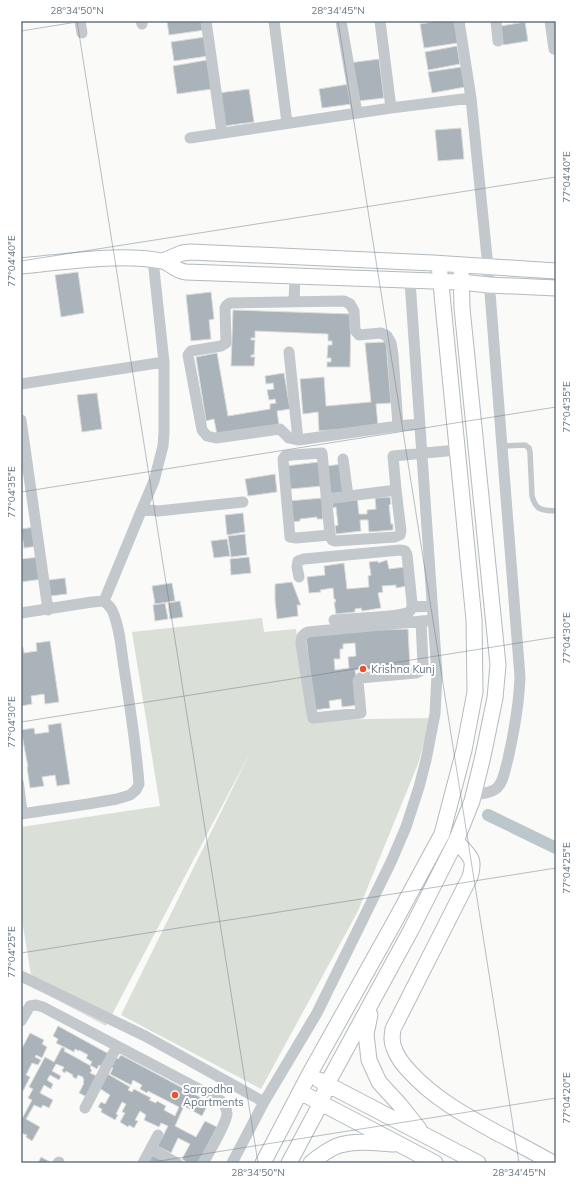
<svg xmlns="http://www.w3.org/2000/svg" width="577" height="1184" font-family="Mulish,sans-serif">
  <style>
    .green { fill: #dadfd7 }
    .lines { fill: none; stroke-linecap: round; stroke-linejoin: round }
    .canal { stroke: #bbc7cb; stroke-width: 12 }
    .building { fill: #aab3b9; stroke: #dcdcda; fill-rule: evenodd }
    .secondary-casing { stroke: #b3babf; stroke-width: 17 }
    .lane { stroke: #c3c8cc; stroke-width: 5.5 }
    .street { stroke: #c3c8cc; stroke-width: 11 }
    .secondary { stroke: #fff; stroke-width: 15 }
    .ticks { fill: none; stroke: #657683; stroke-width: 1; stroke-opacity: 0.45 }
    .poi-dot { fill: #e4572e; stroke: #fff; stroke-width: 1.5 }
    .labels { text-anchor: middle; stroke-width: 4; stroke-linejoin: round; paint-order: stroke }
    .poi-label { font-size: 11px; fill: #657683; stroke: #fff; text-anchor: start }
    .neatline { fill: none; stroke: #657683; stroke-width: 1.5 }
    .ticks-label { font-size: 10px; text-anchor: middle; fill: #657683 }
  </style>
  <rect width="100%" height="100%" fill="#fafaf8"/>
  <!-- green -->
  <path class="green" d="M262 618 264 632 296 629 310 720 431 718 418 764 358 911 261 1089 121 1015 251 751 106 1026 33 987 21 914V827L160 806 132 632Z"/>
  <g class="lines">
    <!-- canal -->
    <path class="canal" d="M488 815 556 848"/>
  </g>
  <!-- building -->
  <path class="building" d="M167 21H203L205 30 169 35Z
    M439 21H455L458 43 424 48 420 24Z
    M525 22 528 41 503 45 501 26Z
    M205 37 208 56 174 61 171 42Z
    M457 46 460 64 428 70 425 52Z
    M379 59 384 98 358 101 349 63Z
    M207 60 212 89 177 94 173 66Z
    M461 67 465 87 432 93 428 72Z
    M349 84 352 104 322 108 319 89Z
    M249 89 254 122 224 126 219 93Z
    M461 128 464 159 438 161 435 130Z
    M78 272 84 313 61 317 55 275Z
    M211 292 214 319 209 320 211 339 191 341 186 295Z
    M233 310 351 314 350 367H327V362H331V358H327L328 345H332V341H328V334L255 331V338H251V340H255L254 355H251V357H255L254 366H231Z
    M386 342 391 403 376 404 378 426 319 431 318 412 303 414 300 379 324 377 326 406 371 402 365 343Z
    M217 353 228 416 270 409V404L276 403 275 399 269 400 267 390 274 389 273 383 266 384 265 376 284 373 290 409 277 411 279 425 217 435 214 419 206 421 196 357Z
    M97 393 102 429 82 432 77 395Z
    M319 462 322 486 290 489 286 466Z
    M342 464 345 493 330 494 327 466Z
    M275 474 277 492 248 496 245 479Z
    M357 497 359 514H367V510L376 509 375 498 390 497 391 504 389 505 391 524H393V530L369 532 368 520H360L361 531 336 534 335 526 338 525 336 507 333 508 332 500Z
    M322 498 323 519H317V517L300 519V521L291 522 289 501Z
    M243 513 245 532 227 535 225 515Z
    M35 527 38 546 24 548 21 529Z
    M245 534 247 555 231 557 228 536Z
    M227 539 230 556 214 558 211 541Z
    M40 557 43 579 21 582V559Z
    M249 557 251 573 231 575 230 559Z
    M387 560 389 569 405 567 407 586 396 588V585L382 586 383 592 378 593 381 608 362 611 361 608 355 609V612L336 614 334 602H336L335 599H334L333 588 320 590 321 592 309 593 307 577 325 575 324 566 344 563 347 589 369 587 368 576 371 575 369 562 378 561V563Z
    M65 578 67 594 50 596 48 580Z
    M292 582 300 603 301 605H297L298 616 277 619 275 600V584Z
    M172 583 175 601 155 604 152 586Z
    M180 601 183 617 170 619 168 603Z
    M165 603 168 619 155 621 153 605Z
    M408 629 410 668 355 670 359 705 342 707 341 699 329 701 330 708 314 710 306 637 348 631ZM355 643 356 656 348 657 349 668 335 670 334 659H340V649H343V644Z
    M50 641 59 702 45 704 44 694 31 696 32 704 21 706V647H23L24 653 37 651 36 643Z
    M61 723 70 784 57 786 55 775 42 777 44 786 30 788 27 767H28L21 730 34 728 35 734 49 732 48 725Z
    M58 1026 118 1059 121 1055 209 1102 202 1116 184 1106 175 1126 196 1137 205 1121 217 1127 198 1163H188L182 1159 190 1144 178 1138 171 1153 155 1145 162 1138 168 1126 161 1123 159 1127 144 1120 146 1115 140 1111 135 1120 138 1121 134 1128 129 1125 128 1127 120 1122 125 1113 122 1112 126 1104 122 1102 116 1114 118 1115 115 1120 101 1112 102 1109 98 1107 101 1102 105 1104 110 1095 99 1088 87 1097 79 1093 84 1083H83L84 1080 83 1078V1077L78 1075 76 1079 72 1076 73 1075 66 1071 65 1073 62 1071 64 1067 56 1064 52 1071 61 1076 59 1080 50 1075 47 1080 53 1084 51 1089 44 1085 40 1093 53 1100 49 1108 43 1105 41 1108 34 1105 26 1119 40 1127 32 1141 26 1137 27 1135 21 1133V1117H23L32 1100 28 1098 33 1089 29 1087 45 1057 54 1062 62 1047 65 1049 64 1051 91 1066 90 1068 92 1070 90 1073 99 1077 106 1073 130 1087 128 1090 132 1092 134 1089 151 1098 149 1100 156 1103 157 1101 166 1106 164 1110 175 1116 179 1107 148 1091 147 1093 140 1089 142 1085 133 1080 131 1085 110 1074 113 1068 109 1066 104 1068 99 1065 97 1069 90 1065 92 1062 86 1058 88 1055 79 1050V1051L75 1049 74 1052 56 1043 58 1039 53 1036Z
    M30 1033 44 1040 42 1044 47 1047 42 1058 36 1055 35 1057 41 1060 38 1065 32 1063 26 1075 30 1077 23 1091 21 1090V1050Z
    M152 1155 167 1163H148Z
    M41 1157 52 1163H38Z"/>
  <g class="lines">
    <defs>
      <path id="secondary" d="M163 261 182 253 191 252 433 263 556 271
        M21 266C64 262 119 253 162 261 171 263 175 271 186 272L461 282 489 285 556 288
        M456 841C469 856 476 857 470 877L393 1029C392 1036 391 1041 394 1048 397 1057 404 1066 411 1073 436 1100 467 1116 499 1134 517 1143 535 1153 553 1163
        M370 1015 366 1034 369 1060 379 1082 400 1105 419 1129
        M319 1080 478 1163
        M300 1092 435 1163
        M263 1163 309 1075 395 921 442 834 464 750 475 692 474 620 439 264
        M289 1163 321 1103 327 1084 411 930 456 841 472 801 483 756 495 698 498 665 462 308 461 265
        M311 1163C318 1157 332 1147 340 1145 358 1140 376 1143 394 1144"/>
    </defs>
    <!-- secondary casing -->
    <use href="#secondary" class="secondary-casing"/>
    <!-- lane -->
    <path class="lane" d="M502 446 525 445 529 448 530 452 532 496C536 511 542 510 556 511
      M21 782 25 813"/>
    <!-- street -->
    <path class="street" d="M80 21 82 33
      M141 21 142 24
      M206 21 222 133
      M274 21 287 123
      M341 21 357 113
      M380 21 391 108
      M459 21 471 98 488 267 520 677C519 705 514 732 508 759 505 769 504 781 497 788 491 793 481 794 473 795
      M496 21 498 41
      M550 21 554 49
      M190 138 391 108 471 98
      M294 302 295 276
      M289 352 298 440
      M21 384 164 362
      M21 420 48 610
      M398 426 393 355 391 343 387 336 381 333 359 335 355 330 354 311 350 304 344 301 230 303 226 306 225 308 226 343 221 346 191 351 188 355 202 430 207 436 216 438 280 429 289 438 298 440 398 426 420 424
      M343 459 348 496
      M326 499 396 490
      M142 509 158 511 243 502
      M330 535 296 538 290 537 283 459 285 456 292 455 322 453 330 535 332 540 335 541 395 537 400 535 401 531 396 490 393 456 457 450
      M299 577 297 567 298 561 304 559 400 550 405 551 407 555 412 603C412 607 412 610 409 612 401 617 346 619 334 620
      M104 601 142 509 154 481 163 446 164 432V362L153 260
      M412 607 432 606
      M21 613 92 602 104 601C107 604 110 606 112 610 120 627 121 649 124 668 130 706 136 745 139 784L136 790 130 795 117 799 88 804 21 814
      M421 621 423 664 422 670 416 673 360 678 358 681 361 713 313 718 312 714 301 644C301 637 302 635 308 632L433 620
      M21 976 145 1036 264 1102 232 1163
      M21 1021 30 1006 36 1005 43 1007 220 1100C224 1104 227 1108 227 1114 226 1125 209 1152 203 1163
      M264 1102 317 1013 391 862 406 827 419 787 426 760 435 714 437 674 410 281
      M85 1108 117 1046
      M151 1149 177 1163
      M58 1163 59 1162
      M143 1163 158 1135"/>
    <!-- secondary -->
    <use href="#secondary" class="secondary"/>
  </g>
  <!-- ticks -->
  <path class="ticks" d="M77 21 258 1163M338 21 519 1163M21 31 83 21M21 261 556 177M21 492 556 407M21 722 556 637M21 953 556 868M147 1163 556 1098"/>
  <!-- markers -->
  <g class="poi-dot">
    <circle cx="363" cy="669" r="4"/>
    <circle cx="175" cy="1095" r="4"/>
  </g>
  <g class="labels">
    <!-- poi labels -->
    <g class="poi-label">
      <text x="371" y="673">Krishna Kunj</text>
      <text x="183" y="1093">Sargodha<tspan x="183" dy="13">Apartments</tspan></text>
    </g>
  </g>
  <!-- border -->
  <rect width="577" height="1184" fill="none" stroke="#ffffff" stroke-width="44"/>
  <rect x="22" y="22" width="533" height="1140" class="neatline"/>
  <g class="ticks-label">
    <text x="77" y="14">28°34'50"N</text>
    <text x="338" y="14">28°34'45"N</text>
    <text transform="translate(566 177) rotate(-90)" y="4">77°04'40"E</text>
    <text transform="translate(11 261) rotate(-90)" y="4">77°04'40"E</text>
    <text transform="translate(566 407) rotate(-90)" y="4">77°04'35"E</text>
    <text transform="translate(11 492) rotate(-90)" y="4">77°04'35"E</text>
    <text transform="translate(566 638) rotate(-90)" y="4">77°04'30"E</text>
    <text transform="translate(11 722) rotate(-90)" y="4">77°04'30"E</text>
    <text transform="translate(566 868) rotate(-90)" y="4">77°04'25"E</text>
    <text transform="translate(11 952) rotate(-90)" y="4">77°04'25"E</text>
    <text transform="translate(566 1098) rotate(-90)" y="4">77°04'20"E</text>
    <text x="258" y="1176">28°34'50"N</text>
    <text x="519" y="1176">28°34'45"N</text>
  </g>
</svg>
